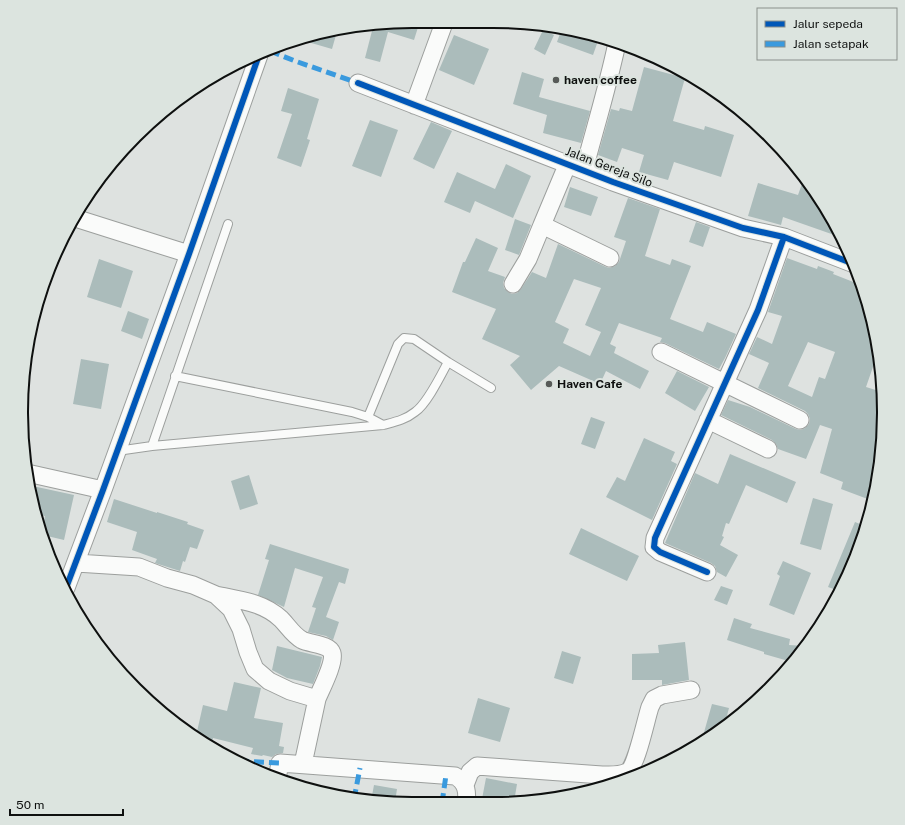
<svg xmlns="http://www.w3.org/2000/svg" width="905" height="825" font-family="'Public Sans',sans-serif">
  <style>
    .building { fill: #abbcbb; fill-rule: evenodd }
    .lines { fill: none; stroke-linecap: round; stroke-linejoin: round }
    .lane-casing { stroke: #9c9f9d; stroke-width: 10 }
    .street-casing { stroke: #9c9f9d; stroke-width: 19 }
    .lane { stroke: #fafbfa; stroke-width: 8 }
    .street { stroke: #fafbfa; stroke-width: 17 }
    .quiet { stroke: #3a9ade; stroke-width: 5; stroke-dasharray: 10 5; stroke-linecap: butt }
    .cycleway-casing { stroke: #dce4df; stroke-width: 8 }
    .cycleway { stroke: #0057b8; stroke-width: 6 }
    .poi-dot { fill: #575a58; stroke: #dce4df; stroke-width: 1.5 }
    .labels { text-anchor: middle; stroke-width: 4; stroke-linejoin: round; paint-order: stroke }
    .poi-label { font-size: 12px; font-weight: bold; fill: #0e100f; stroke: #dce4df; text-anchor: start }
    .street-label { font-size: 12px; fill: #0e100f; stroke: #dce4df }
    .rim { fill: none; stroke: #0e100f; stroke-width: 2 }
  </style>
  <rect width="100%" height="100%" fill="#dee2e0"/>
  <!-- building -->
  <path class="building" d="M412 21H420L414 40 388 32 380 62 365 58 373 27 368 25Z
    M338 28 332 49 301 40 336 29Z
    M562 28 569 29 599 38 593 55 557 42Z
    M543 30 554 35 545 55 534 49Z
    M454 35 489 49 474 85 439 70Z
    M644 67 685 78 673 121 704 130 705 126 734 135 721 177 674 162 668 180 639 172 644 155 622 148 617 162 598 155 611 109 619 111 620 108 632 111Z
    M522 72 544 79 539 97 590 111 581 143 543 133 547 115 513 104Z
    M288 88 319 99 307 139 310 140 301 167 277 158 292 114 281 111Z
    M370 120 398 130 381 177 352 166Z
    M431 122 452 131 434 169 413 159Z
    M506 164 531 176 513 218 475 201 470 213 444 202 457 172 495 189Z
    M804 178 818 195 840 237 783 217 781 225 748 216 758 183 798 195Z
    M570 187 598 197 591 216 564 207Z
    M628 198 660 209 645 256 670 265 672 259 691 266 670 319 703 332 707 322 736 334 725 358 719 369 665 343 660 342 662 338 619 323 610 344 616 347 614 353 649 371 640 389 606 371 600 384 559 366 531 390 510 365 520 356 482 339 496 309 452 292 463 262H465L476 238 498 248 488 271 505 277 503 283 504 288 508 292 512 294 517 293 521 289 532 272 546 278 558 244 606 267 610 268 615 266 619 262 626 241 614 237ZM574 279 601 288 585 325 601 332 590 356 563 343 569 329 555 322Z
    M515 219 531 225 519 255 505 250Z
    M696 222 710 227 703 247 689 242Z
    M787 258 817 269 818 266 834 272 833 274 861 285 876 336 879 366 874 364 866 387 882 392 884 412 877 489 873 501 841 489 843 482 820 473 832 429 820 425 806 459 778 449 776 444 772 440 721 415 728 400 750 407 796 429 801 430 805 428 809 424 810 419 808 414 805 411 758 388 769 363 749 354 757 337 772 344 782 316 768 312ZM808 342 835 352 825 379 819 377 812 397 788 386Z
    M99 259 133 271 121 308 87 297Z
    M128 311 149 319 142 339 121 331Z
    M81 359 109 364 101 409 73 404Z
    M677 371 709 387 695 411 665 393Z
    M591 417 605 422 595 449 581 444Z
    M644 438 675 452 671 461 677 464 652 520 606 497 617 477 625 481Z
    M730 454 796 482 787 503 746 485 729 524 726 523 722 536 724 537 720 545 738 555 726 577 717 572 715 566 711 563 665 543 695 473 718 484Z
    M249 475 258 504 240 510 231 481Z
    M28 485 74 495 64 540 43 535 42 532 45 516 36 515Z
    M813 498 833 504 821 550 800 544Z
    M114 499 157 513V512L188 522 187 524 204 530 197 549 190 547 185 562 183 561 180 571 155 563 157 559 132 550 137 532 107 522Z
    M855 522 865 526 854 562 839 591 828 587Z
    M581 528 639 556 627 581 569 554Z
    M270 544 349 569 345 584 339 582 326 617 339 622 333 640 326 636 308 632 316 608 312 607 323 577 295 568 284 607 258 595 269 560 265 559Z
    M783 561 811 573 794 615 769 605 780 576 777 574Z
    M721 586 733 590 727 605 714 600Z
    M734 618 752 624 750 628 790 639 789 645 805 646 792 662 764 654V652L727 640Z
    M685 642 689 680 662 685V680H632V654L659 653 658 645Z
    M277 646 322 657 320 666 313 684 287 678 272 670Z
    M562 651 581 657 573 684 554 678Z
    M234 682 261 688 254 718 283 723 279 746 284 747 283 753 276 754 272 757 263 755 262 756 251 754 253 748 213 738 211 747 196 736 203 705 227 711Z
    M478 698 510 708 500 742 468 733Z
    M712 704 729 708 724 727 710 738 701 743Z
    M486 778 517 784 514 802 502 803 482 799Z
    M374 785 397 789 395 802 371 801Z"/>
  <g class="lines">
    <defs>
      <path id="lane" d="M175 376 352 412 368 417 383 425
        M368 417 398 344 404 338 414 339 448 362
        M152 446 228 224
        M117 451 152 446 383 425C394 422 405 420 415 412 427 404 441 375 448 362L491 388"/>
      <path id="street" d="M358 83 613 182 743 228 784 237 854 264
        M414 105 444 23
        M568 163 542 225 610 258
        M584 170C595 128 608 86 617 43
        M75 218 189 254
        M513 284 528 259 542 225
        M661 352 800 420
        M708 420 768 449
        M27 473 103 490
        M76 563 139 567 167 578 193 585 216 595 231 609 241 629 248 652 255 669 269 681 290 691 317 699 303 764
        M707 572 660 552 654 547 655 538 758 310 784 237
        M66 588 103 490 189 254 259 55
        M216 595C239 600 263 602 281 619 288 626 293 635 302 640 310 644 329 644 332 653 335 663 321 689 317 699
        M277 779 280 763 455 776C466 782 468 791 466 803
        M465 785 470 772 477 766 602 775C610 775 620 776 627 772 636 768 646 719 650 707L654 699 662 695 691 690"/>
    </defs>
    <!-- lane casing -->
    <use href="#lane" class="lane-casing"/>
    <!-- street casing -->
    <use href="#street" class="street-casing"/>
    <!-- lane -->
    <use href="#lane" class="lane"/>
    <!-- street -->
    <use href="#street" class="street"/>
    <!-- quiet -->
    <path class="quiet" d="M270 51 295 61 358 83
      M239 761 280 763
      M354 799 360 768
      M442 803 446 775"/>
    <defs>
      <path id="cycleway" d="M358 83 613 182 743 228 784 237 854 264
        M707 572 660 552 654 547 655 538 758 310 784 237
        M66 588 103 490 189 254 259 55"/>
    </defs>
    <!-- cycleway casing -->
    <use href="#cycleway" class="cycleway-casing"/>
    <!-- cycleway -->
    <use href="#cycleway" class="cycleway"/>
  </g>
  <!-- markers -->
  <g class="poi-dot">
    <circle cx="556" cy="80" r="4"/>
    <circle cx="549" cy="384" r="4"/>
  </g>
  <g class="labels">
    <!-- poi labels -->
    <g class="poi-label">
      <text x="564" y="84">haven coffee</text>
      <text x="557" y="388">Haven Cafe</text>
    </g>
    <!-- street labels -->
    <g class="street-label">
      <text transform="translate(609 167) rotate(21)" y="4">Jalan Gereja Silo</text>
    </g>
  </g>
  <!-- crop -->
  <path d="M0 0H905V825H0ZM412 28H493A384 384 0 0 1 877 412V413A384 384 0 0 1 493 797H412A384 384 0 0 1 28 413V412A384 384 0 0 1 412 28Z" fill="#dce4df" fill-rule="evenodd"/>
  <path class="rim" d="M412 28H493A384 384 0 0 1 877 412V413A384 384 0 0 1 493 797H412A384 384 0 0 1 28 413V412A384 384 0 0 1 412 28Z"/>
  <!-- legend -->
  <rect x="757" y="8" width="140" height="52" fill="#dce4df" stroke="#8a8f8c"/>
  <rect x="765" y="21" width="20" height="6" fill="#0057b8" stroke="#8a8f8c"/>
  <text x="793" y="28" font-size="12" fill="#0e100f">Jalur sepeda</text>
  <rect x="765" y="41" width="20" height="6" fill="#3a9ade" stroke="#8a8f8c"/>
  <text x="793" y="48" font-size="12" fill="#0e100f">Jalan setapak</text>
  <!-- scale -->
  <path d="M10 809v6h113v-6" fill="none" stroke="#0e100f" stroke-width="2"/>
  <text x="16" y="809" font-size="12" fill="#0e100f" stroke="#dce4df" stroke-width="3" paint-order="stroke">50 m</text>
</svg>
